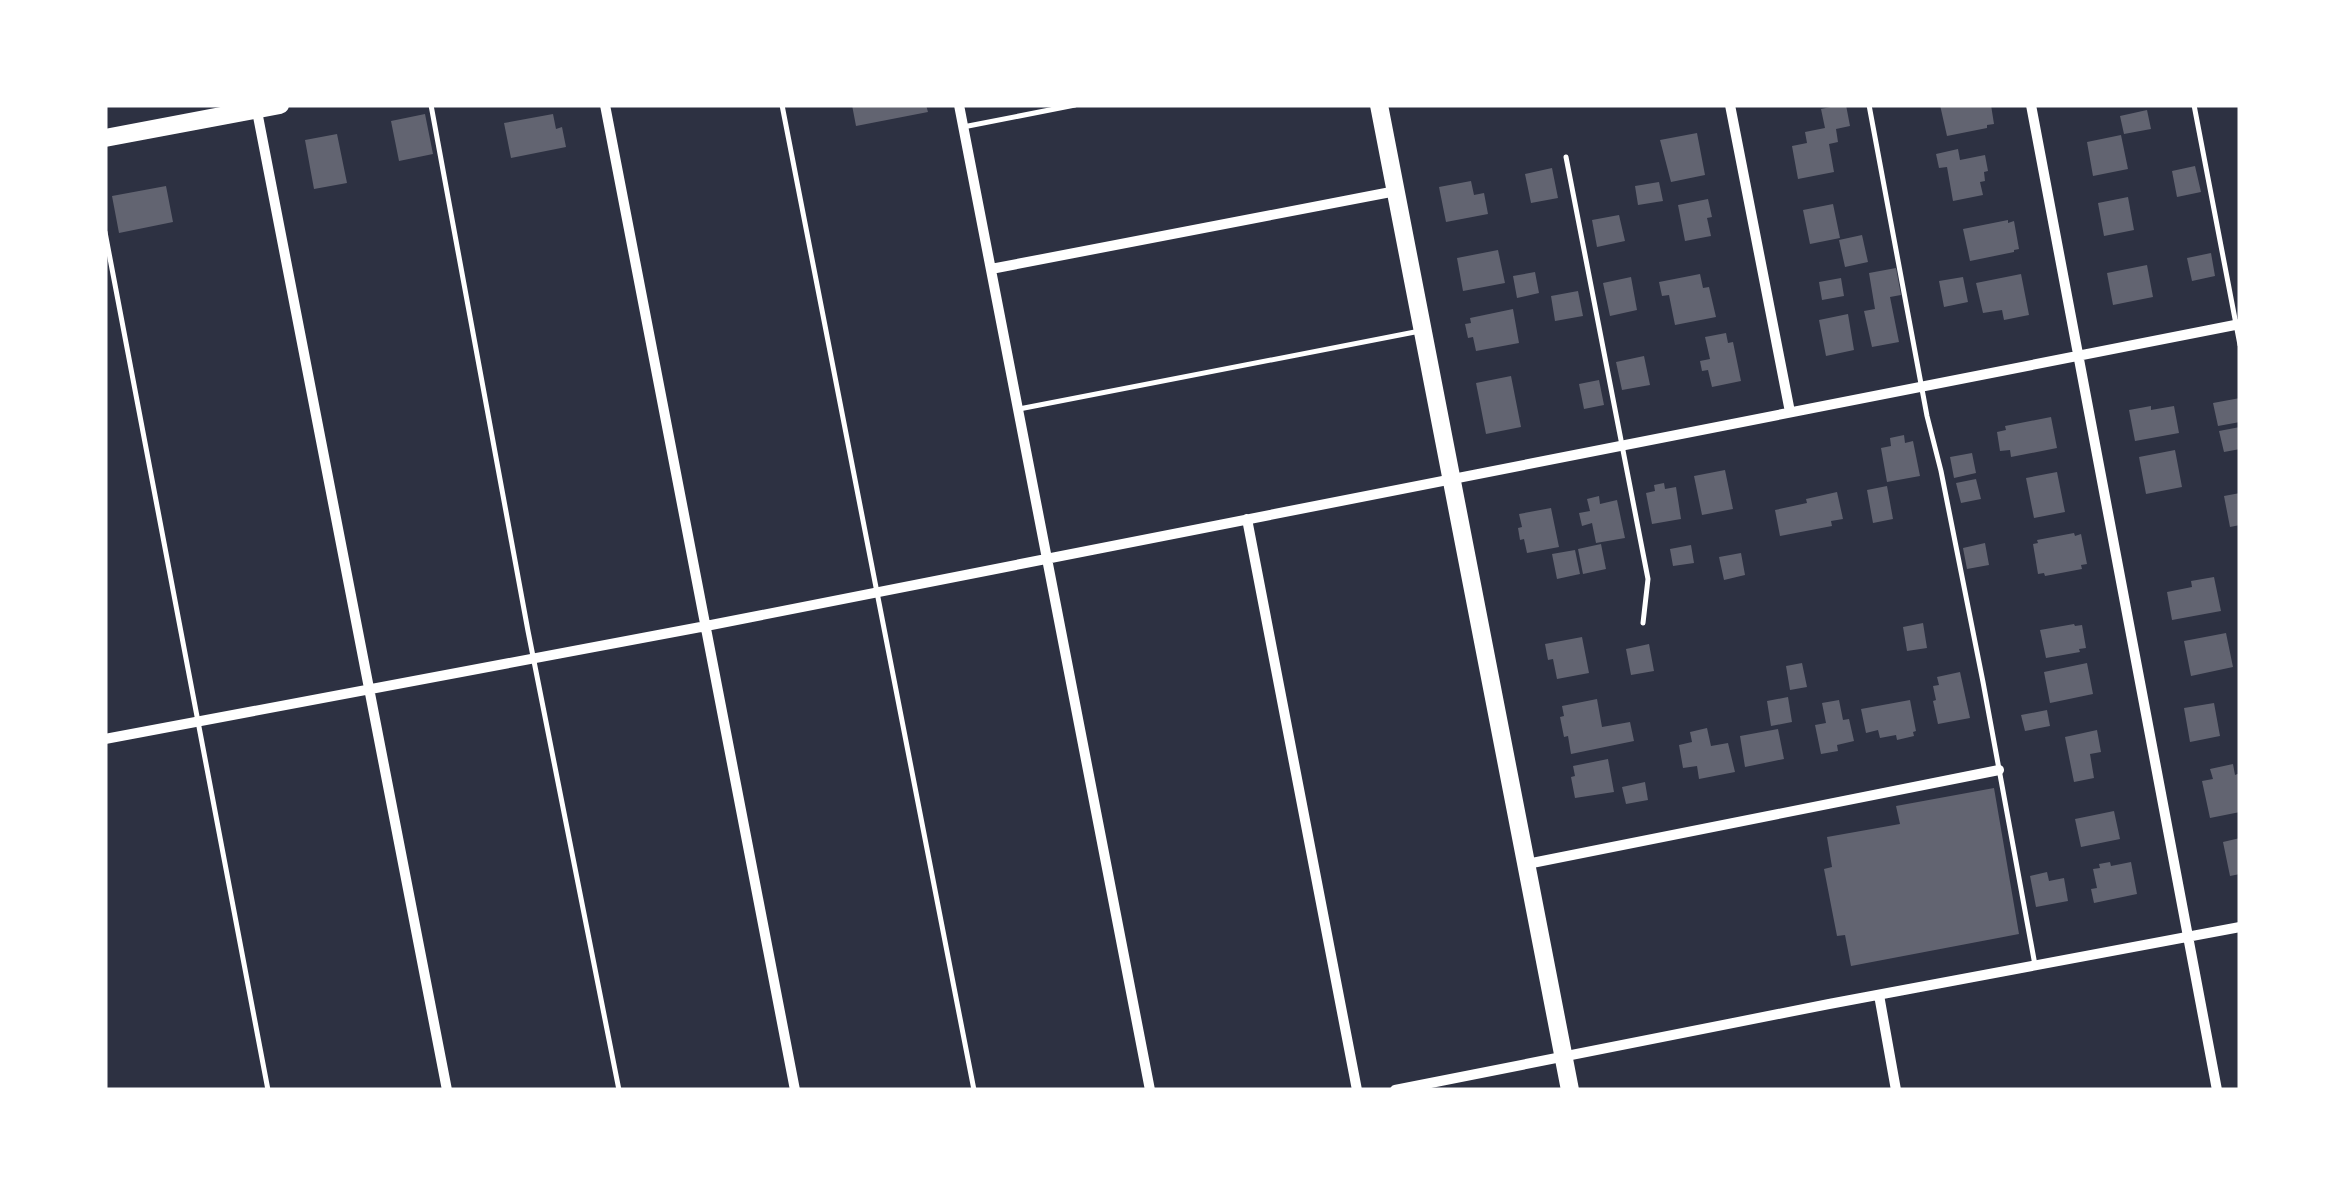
<svg xmlns="http://www.w3.org/2000/svg" width="2345" height="1195" font-family="'Space Grotesk',sans-serif">
  <style>
    .building { fill: #626471 }
    .lines { fill: none; stroke-linecap: round; stroke-linejoin: round }
    .service { stroke: #fff; stroke-width: 5 }
    .minor { stroke: #fff; stroke-width: 10 }
    .primary { stroke: #fff; stroke-width: 18 }
  </style>
  <rect width="100%" height="100%" fill="#2d3142"/>
  <!-- building -->
  <path class="building" d="M852 105H926L928 112 856 126Z
    M1840 105H1846L1850 126 1836 129 1838 142 1829 144 1834 172 1798 179 1792 146 1807 143 1805 132 1825 128 1821 109Z
    M1940 105H1991L1994 124 1987 125V128L1947 136Z
    M2147 110 2151 129 2124 134 2120 116Z
    M425 114 433 154 399 161 391 121Z
    M553 114 556 129 562 127 566 147 511 158 504 123Z
    M1697 133 1705 175 1671 182 1660 140Z
    M337 134 347 183 314 189 305 140Z
    M2121 135 2128 169 2093 176 2087 142Z
    M1958 149 1960 160 1985 155 1988 171 1984 172 1985 181 1980 182 1983 195 1953 201 1947 167 1939 168 1936 154Z
    M2195 166 2201 192 2177 197 2172 171Z
    M1552 168 1558 198 1531 203 1525 174Z
    M1471 181 1474 195 1484 193 1488 214 1446 222 1439 187Z
    M1659 182 1663 201 1638 205 1635 186Z
    M166 186 173 222 119 233 112 196Z
    M2128 197 2134 230 2104 236 2098 203Z
    M1708 199 1712 217 1707 218 1711 236 1685 241 1678 205Z
    M1833 204 1840 238 1810 244 1803 210Z
    M1619 215 1625 241 1597 247 1592 220Z
    M2008 220V223L2014 221 2019 249 2014 250V252L1970 261 1963 229Z
    M1862 235 1868 262 1845 267 1839 240Z
    M1498 250 1505 283 1463 291 1457 258Z
    M2211 253 2215 276 2192 281 2187 258Z
    M2147 265 2153 297 2113 305 2107 273Z
    M1896 268 1901 295 1890 297 1899 342 1872 347 1864 311 1875 309 1869 273Z
    M1535 272 1539 293 1517 298 1513 276Z
    M1700 274 1703 288 1709 287 1716 317 1675 325 1669 295 1662 296 1659 282Z
    M2021 274 2029 315 2004 320 2002 310 1983 313 1976 283Z
    M1631 277 1637 310 1610 316 1603 283Z
    M1963 277 1968 302 1944 307 1939 281Z
    M1841 278 1844 296 1822 300 1819 282Z
    M1578 291 1583 316 1555 321 1551 296Z
    M1513 309 1519 343 1476 351 1473 337 1468 338 1465 324 1471 323 1470 318Z
    M1848 314 1854 350 1826 356 1819 320Z
    M1726 333 1728 343 1733 342 1741 381 1712 387 1708 370 1702 371 1700 361 1710 359 1705 337Z
    M1644 356 1650 385 1622 390 1616 362Z
    M1511 376 1521 427 1486 434 1476 383Z
    M1599 380 1604 405 1584 409 1579 384Z
    M2240 398V422L2218 426 2213 403Z
    M2151 406V410L2174 406 2179 433 2135 441 2129 410Z
    M2051 417 2057 448 2011 457 2010 450 2000 451 1997 432 2006 430 2005 426Z
    M2240 427V449L2224 452 2219 431Z
    M1904 435 1905 443 1913 441 1920 476 1887 482 1881 448 1891 446 1890 438Z
    M2175 450 2182 487 2146 494 2139 457Z
    M1972 453 1976 473 1954 478 1950 457Z
    M1725 470 1733 509 1702 515 1694 476Z
    M2057 472 2065 512 2034 518 2026 478Z
    M1976 479 1981 499 1961 503 1956 483Z
    M1664 483 1665 489 1676 487 1681 519 1652 524 1646 493 1655 491 1654 485Z
    M1887 486 1893 519 1873 523 1867 490Z
    M1837 492 1843 519 1831 521 1832 526 1780 536 1775 510 1807 503 1806 499Z
    M2240 493V525L2230 527 2224 496Z
    M1599 496 1600 504 1617 500 1625 538 1596 543 1592 523 1582 526 1579 513 1590 511 1587 499Z
    M1551 508 1559 547 1527 553 1524 539 1520 540 1518 528 1522 527 1519 514Z
    M2074 533 2075 536 2081 534 2087 564 2081 565 2082 569 2045 576 2044 573 2038 574 2033 544 2038 543 2037 540Z
    M1985 543 1989 565 1967 569 1963 548Z
    M1601 544 1606 569 1583 574 1578 549Z
    M1691 545 1694 563 1673 566 1670 549Z
    M1575 550 1580 574 1557 579 1552 554Z
    M1741 553 1745 575 1724 580 1719 557Z
    M2214 577 2221 611 2172 620 2167 592 2192 587 2191 581Z
    M1923 623 1927 648 1907 651 1903 627Z
    M2074 624 2075 626 2082 625 2086 648 2079 649 2080 652 2046 658 2040 630Z
    M2226 633 2233 667 2191 676 2184 641Z
    M1582 637 1589 673 1557 679 1553 659 1548 660 1545 644Z
    M1649 644 1654 671 1631 675 1626 649Z
    M1802 663 1807 687 1790 690 1786 666Z
    M2087 663 2093 694 2050 703 2044 672Z
    M1960 672 1970 718 1938 724 1933 701 1936 700 1933 686 1939 685 1937 677Z
    M1788 697 1792 722 1771 726 1767 701Z
    M1597 699 1602 727 1630 722 1634 741 1571 754 1568 736 1564 737 1560 717 1564 716 1562 706Z
    M1839 700 1843 720 1849 719 1854 741 1837 745 1838 751 1821 754 1815 725 1826 723 1822 703Z
    M1910 700 1916 731 1913 732 1914 736 1897 740 1896 735 1880 738 1878 730 1866 733 1861 709Z
    M2214 703 2220 736 2190 742 2184 708Z
    M2047 710 2050 726 2025 731 2021 715Z
    M1707 728 1711 746 1728 743 1735 772 1699 779 1697 766 1683 768 1679 745 1692 742 1690 732Z
    M1778 729 1784 759 1745 767 1740 736Z
    M2097 730 2101 752 2090 754 2094 778 2074 782 2065 737Z
    M1608 759 1614 792 1575 798 1571 777 1575 776 1573 766Z
    M2233 764 2235 775 2240 773V812L2210 818 2202 781 2213 779 2210 769Z
    M1645 782 1648 800 1626 804 1622 787Z
    M1994 788 2019 934 1851 966 1845 935 1837 936 1824 869 1832 867 1827 837 1900 824 1896 806Z
    M2114 811 2120 839 2081 847 2075 819Z
    M2240 838V874L2230 876 2223 842Z
    M2110 862 2111 866 2131 862 2137 894 2094 903 2091 889 2097 888 2093 869 2100 868 2099 864Z
    M2047 872 2049 881 2064 878 2068 901 2036 907 2030 876Z"/>
  <g class="lines">
    <!-- service -->
    <path class="service" d="M431 105 528 631 619 1090
      M782 105 974 1090
      M1869 105 1927 416 1941 471 1983 682 2035 965
      M2194 105 2240 345
      M963 127 1075 105
      M1566 157 1648 579 1643 623
      M105 232 268 1090
      M1019 409 1420 331"/>
    <!-- minor -->
    <path class="minor" d="M605 105 795 1090
      M959 105 1150 1090
      M1730 105 1790 412
      M2031 105 2217 1090
      M256 106 447 1090
      M991 269 1396 191
      M1247 519 1357 1090
      M105 739 706 626 2240 324
      M1527 864 1999 770
      M1879 995 1896 1090
      M1395 1090 1829 1004 2240 927"/>
    <!-- primary -->
    <path class="primary" d="M1379 105 1570 1090
      M105 138 280 105"/>
  </g>
  <!-- border -->
  <rect width="2345" height="1195" fill="none" stroke="#ffffff" stroke-width="215"/>
</svg>
